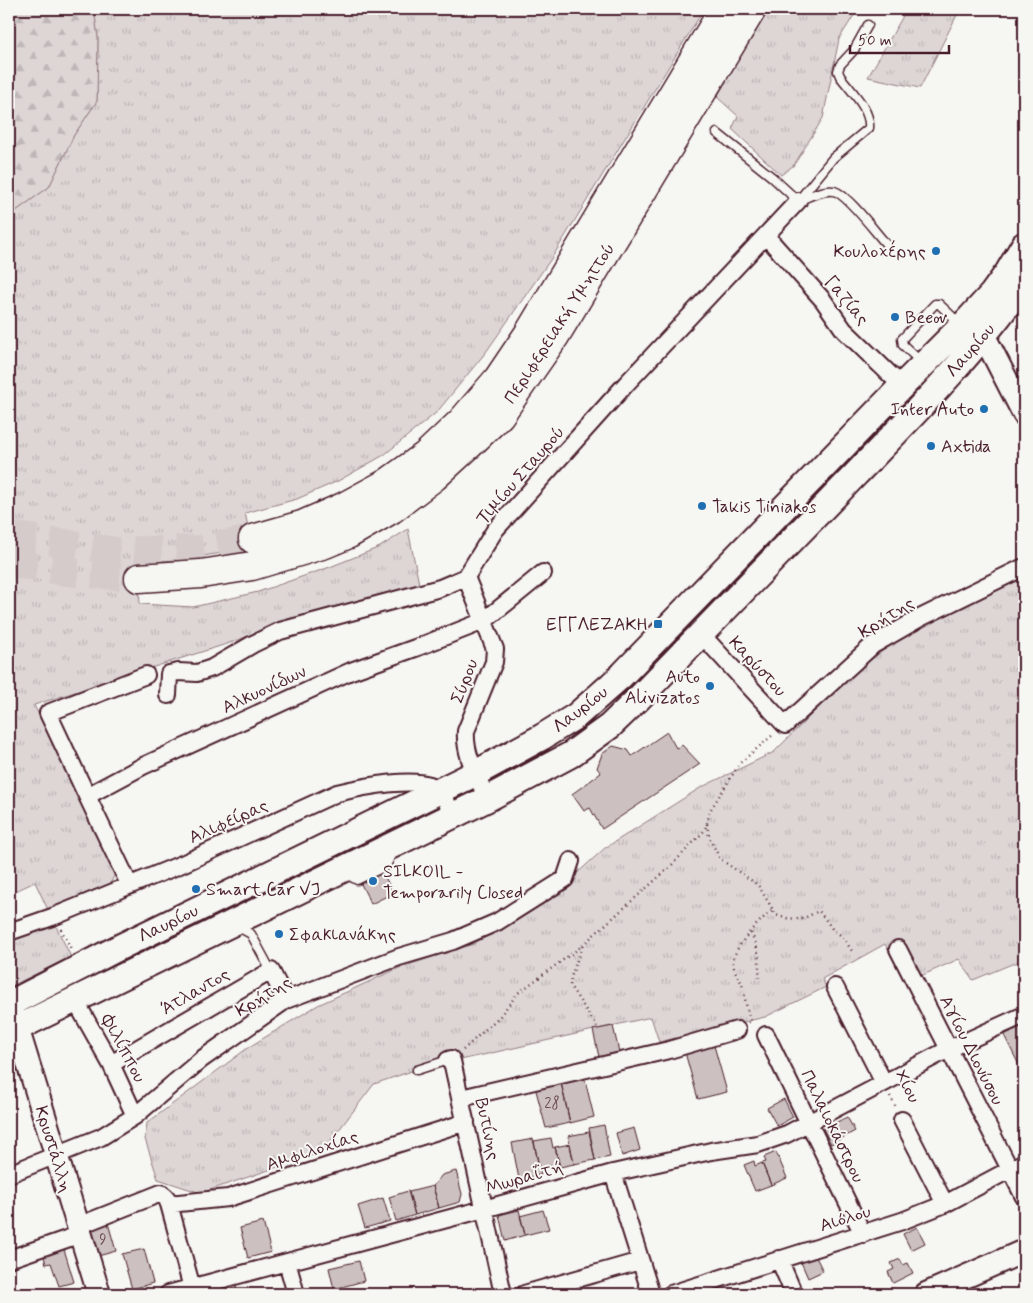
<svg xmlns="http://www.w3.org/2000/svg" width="1033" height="1303" font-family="Mynerve,sans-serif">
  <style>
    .grass { fill: url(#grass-tufts); stroke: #947a80 }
    .forest { fill: url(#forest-firs); stroke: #947a80 }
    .building { fill: #ccc1c0; stroke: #4a1f2b }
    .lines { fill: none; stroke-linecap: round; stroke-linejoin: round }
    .highway-tunnel { stroke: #d4cbca; stroke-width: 28; stroke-dasharray: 28 14; stroke-linecap: butt }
    .lane-casing { stroke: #4a1f2b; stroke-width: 11 }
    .street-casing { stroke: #4a1f2b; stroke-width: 20 }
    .secondary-casing { stroke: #4a1f2b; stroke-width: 26 }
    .primary-casing { stroke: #4a1f2b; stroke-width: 29 }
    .highway-casing { stroke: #4a1f2b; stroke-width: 31 }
    .path { stroke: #4a1f2b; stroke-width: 2.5; stroke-dasharray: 1 4; stroke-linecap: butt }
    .lane { stroke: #f6f6f2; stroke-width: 8 }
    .street { stroke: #f6f6f2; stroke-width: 16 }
    .secondary { stroke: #f6f6f2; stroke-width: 22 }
    .primary { stroke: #f6f6f2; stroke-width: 25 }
    .highway { stroke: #f6f6f2; stroke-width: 28 }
    .poi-dot { fill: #1f6fb2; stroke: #f6f6f2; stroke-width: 2 }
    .labels { text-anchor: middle; stroke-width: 4; stroke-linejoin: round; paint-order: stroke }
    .number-label { font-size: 15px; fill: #6a4850 }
    .poi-label { font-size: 18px; fill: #4a1f2b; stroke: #f6f6f2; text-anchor: start }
    .street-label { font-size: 18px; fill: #4a1f2b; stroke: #f6f6f2 }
  </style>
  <defs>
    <pattern id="grass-tufts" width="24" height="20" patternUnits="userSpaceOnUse" patternTransform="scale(1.25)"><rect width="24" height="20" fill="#ddd6d5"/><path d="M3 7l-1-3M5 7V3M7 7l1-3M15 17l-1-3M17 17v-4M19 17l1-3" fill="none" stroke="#bfb7b7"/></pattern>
    <pattern id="forest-firs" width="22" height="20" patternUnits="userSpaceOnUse" patternTransform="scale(1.25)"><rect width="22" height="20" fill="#ddd6d5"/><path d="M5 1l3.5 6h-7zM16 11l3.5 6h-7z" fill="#bfb7b7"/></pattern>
  </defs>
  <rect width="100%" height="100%" fill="#f6f6f2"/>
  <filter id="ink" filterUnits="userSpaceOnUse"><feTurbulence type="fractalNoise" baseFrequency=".02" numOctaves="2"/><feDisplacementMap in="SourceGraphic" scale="10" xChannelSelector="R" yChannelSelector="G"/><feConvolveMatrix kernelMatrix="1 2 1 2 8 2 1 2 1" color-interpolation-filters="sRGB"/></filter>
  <g filter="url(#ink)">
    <!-- grass -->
    <path class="grass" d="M94 9H704L553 256 486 352 437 412 384 455 338 481 297 499 245 513 253 548 178 560 137 562 140 604 193 607 258 592 330 567 380 547 408 529 420 589 286 620 236 641 34 705 115 874 110 884 49 912 35 882 9 894V454H11L9 445V216L49 187 74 135 97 101 98 38Z
      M770 9H858L839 39 823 118 794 165 781 175 732 129 738 116 717 97 750 39Z
      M907 9H960L920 88 868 77Z
      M1024 574V959L973 980 959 959 905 983 885 944 822 979 826 987 765 1017 659 1042 651 1017 412 1071 374 1084 322 1152 201 1193 158 1179 145 1139 147 1123 249 1047 318 1005 399 968 473 944 553 895 605 848 700 788 774 752 855 671 920 624Z
      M53 920 71 957 9 987V937Z"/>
    <!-- forest -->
    <path class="forest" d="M9 9H94L98 38 97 101 74 135 49 187 9 216Z"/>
    <!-- building -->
    <path class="building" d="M667 732 676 748 682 745 700 764 602 829 590 808 584 811 572 794 601 773 597 768 602 754 613 746 628 750 632 756Z
      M379 865 393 893 371 904 357 876Z
      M1024 1025V1069L1022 1071 1004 1035Z
      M613 1026 619 1052 599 1057 593 1030Z
      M713 1042 727 1092 698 1099 684 1049Z
      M583 1072 594 1117 570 1123 560 1078Z
      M560 1078 570 1123 546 1128 534 1083Z
      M784 1099 793 1117 777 1126 767 1108Z
      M847 1117 855 1131 831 1144 823 1129Z
      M604 1125 610 1157 595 1160 589 1128Z
      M634 1128 640 1150 622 1156 616 1133Z
      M589 1132 595 1160 574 1164 568 1136Z
      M551 1138 553 1148 555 1147 559 1164 539 1168 534 1141Z
      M533 1139 541 1175 519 1179 512 1143Z
      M570 1144 574 1164 560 1167 555 1147Z
      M776 1152 787 1178 771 1185 762 1163 766 1162 764 1157Z
      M754 1161 755 1166 762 1163 771 1185 755 1191 744 1165Z
      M456 1171 462 1194 460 1202 439 1208 433 1186 442 1175Z
      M433 1186 439 1208 415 1215 409 1192Z
      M408 1191 415 1215 396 1221 389 1197Z
      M383 1198 390 1221 365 1228 358 1206Z
      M519 1210 525 1235 505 1241 499 1215Z
      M543 1210 549 1229 525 1235 520 1216Z
      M263 1222 271 1252 248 1258 240 1228Z
      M108 1223 116 1251 98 1256 90 1228Z
      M917 1227 925 1243 911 1250 903 1234Z
      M63 1246 74 1282 59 1286 51 1263 46 1264 43 1253Z
      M144 1249 153 1283 132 1289 122 1254Z
      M815 1255 823 1271 808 1278 801 1262Z
      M900 1259 903 1265 908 1263 913 1273 893 1283 888 1272 894 1269 891 1263Z
      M359 1261 364 1281 334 1289 329 1268Z"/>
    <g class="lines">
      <!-- highway-tunnel -->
      <path class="highway-tunnel" d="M9 535 116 551 199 549 253 539
        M9 563 66 572 139 578"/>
      <defs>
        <path id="lane" d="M717 133 772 177 798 201
          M800 200C810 196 823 189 834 191 847 194 876 233 886 244
          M798 201 833 158 869 128C871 110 851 91 840 76L838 71 840 65 854 50 868 25
          M922 363 903 345 902 339 935 304H939L960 324
          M346 874 357 880 386 866 392 853
          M238 927 251 934 271 971
          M417 1070 448 1060"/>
        <path id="street" d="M766 236 823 300 844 330 902 386
          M466 577 495 649 494 662 466 731C464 755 478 777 487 799
          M701 634 785 725 873 645 920 618 1024 567
          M168 695 169 674 178 672 197 673 212 668 253 644 280 631 440 588 466 577 495 530 626 384 798 201
          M87 796 48 713 146 675
          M129 884 87 796 143 766 351 671 418 647 484 621 543 573
          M9 932 55 916 182 864 337 793C357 788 426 773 440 791 446 798 449 808 453 816
          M898 949 1024 1197
          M835 987 884 1083
          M75 1000 111 1064 135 1116
          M766 1035 863 1234
          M448 1060 451 1059 452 1061 503 1294
          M111 1064 271 971 286 1000
          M461 1098 669 1050 737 1030
          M902 1120 945 1204
          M613 1173 651 1294
          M9 1174 101 1137 135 1116 202 1059 286 1000 399 957 453 941 497 922 565 879 571 861
          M169 1204 228 1198 466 1122
          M78 1226 161 1193 166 1197 169 1204 192 1288
          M9 1259 81 1234
          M779 1259 794 1294
          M287 1262 296 1294
          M168 1294 484 1209 613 1173 711 1151 758 1144 787 1134 949 1049 1024 1015
          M524 1294 640 1261
          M671 1294 902 1221 945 1204 1024 1162"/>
        <path id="secondary" d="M972 325 984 336 1024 414
          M12 1011 99 1294
          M926 1294 1024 1251"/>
        <path id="primary" d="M9 1004 122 946 476 773 542 737 576 716 620 677 902 386 967 321 992 294 1008 272 1024 245
          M9 1032 487 799 570 755 610 726 639 698C711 624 783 549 855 475 914 414 975 353 1024 282"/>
        <path id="highway" d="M253 539 302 525 343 507 387 483 426 455 461 422 498 379 529 333 724 9
          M139 578 201 574 252 566 325 544 349 534 392 509 434 477 469 445 500 415 555 336 752 9"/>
      </defs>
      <!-- lane casing -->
      <use href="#lane" class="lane-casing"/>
      <!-- street casing -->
      <use href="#street" class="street-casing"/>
      <!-- secondary casing -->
      <use href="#secondary" class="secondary-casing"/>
      <!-- primary casing -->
      <use href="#primary" class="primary-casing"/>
      <!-- highway casing -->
      <use href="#highway" class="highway-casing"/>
      <!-- path -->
      <path class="path" d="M707 824 709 837 720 859 758 885 776 915 785 918 802 919 819 911 833 930 842 936 852 951
        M61 929 72 951
        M751 933C759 948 760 962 759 978
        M582 946 571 977 570 986 597 1027
        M748 1023 751 1022C747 1011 745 999 743 988 741 979 733 971 733 962 733 948 760 919 772 911
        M463 1050 500 1016 518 993 578 949 670 867 705 830 711 809 740 763 774 734
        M890 1096 896 1107"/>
      <!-- lane -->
      <use href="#lane" class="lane"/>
      <!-- street -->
      <use href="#street" class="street"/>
      <!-- secondary -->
      <use href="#secondary" class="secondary"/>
      <!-- primary -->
      <use href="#primary" class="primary"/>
      <!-- highway -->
      <use href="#highway" class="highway"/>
    </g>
  </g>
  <!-- markers -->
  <g class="poi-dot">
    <circle cx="936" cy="251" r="5"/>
    <circle cx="895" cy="317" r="5"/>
    <circle cx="984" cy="409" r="5"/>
    <circle cx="931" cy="446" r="5"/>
    <circle cx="702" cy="506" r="5"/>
    <rect x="653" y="619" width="10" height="10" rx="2.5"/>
    <circle cx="710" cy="686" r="5"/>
    <circle cx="373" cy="881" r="5"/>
    <circle cx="196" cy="889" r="5"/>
    <circle cx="279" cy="934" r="5"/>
  </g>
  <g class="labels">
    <!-- number labels -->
    <g class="number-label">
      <text x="552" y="1108">28</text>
      <text x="103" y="1244">9</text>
    </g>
    <!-- poi labels -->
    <g class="poi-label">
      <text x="926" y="257" text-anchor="end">Κουλοχέρης</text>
      <text x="905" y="323">Beeov</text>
      <text x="974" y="415" text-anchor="end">Inter Auto</text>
      <text x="941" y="452">Axtida</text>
      <text x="712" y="512">Takis Tiniakos</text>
      <text x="648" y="630" text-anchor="end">ΕΓΓΛΕΖΑΚΗ</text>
      <text x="700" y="682" text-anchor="end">Auto<tspan x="700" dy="21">Alivizatos</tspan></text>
      <text x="383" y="877">SILKOIL -<tspan x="383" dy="21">Temporarily Closed</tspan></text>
      <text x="206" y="895">Smart Car VJ</text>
      <text x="289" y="940">Σφακιανάκης</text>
    </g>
    <!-- street labels -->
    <g class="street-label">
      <text transform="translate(847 300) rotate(50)" y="6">Γαζίας</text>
      <text transform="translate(559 323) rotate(-57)" y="6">Περιφερειακή Υμηττού</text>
      <text transform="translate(970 350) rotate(-49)" y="6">Λαυρίου</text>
      <text transform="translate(520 475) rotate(-49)" y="6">Τιμίου Σταυρού</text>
      <text transform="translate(886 617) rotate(-32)" y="6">Κρήτης</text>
      <text transform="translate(758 666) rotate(47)" y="6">Καρύστου</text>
      <text transform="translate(464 681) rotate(-69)" y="6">Σύρου</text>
      <text transform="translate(264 689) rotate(-25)" y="6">Αλκυονίδων</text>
      <text transform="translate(580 709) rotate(-38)" y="6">Λαυρίου</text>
      <text transform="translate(228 821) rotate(-24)" y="6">Αλιφείρας</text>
      <text transform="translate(168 923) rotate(-26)" y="6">Λαυρίου</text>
      <text transform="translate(195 991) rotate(-30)" y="6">Άτλαντος</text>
      <text transform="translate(263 996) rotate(-31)" y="6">Κρήτης</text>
      <text transform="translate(124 1048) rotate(62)" y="6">Φιλίππου</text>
      <text transform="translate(972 1050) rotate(63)" y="6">Αγίου Διονύσου</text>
      <text transform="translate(908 1086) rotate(63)" y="6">Χίου</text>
      <text transform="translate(833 1126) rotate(64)" y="6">Παλαιοκάστρου</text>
      <text transform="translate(488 1129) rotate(78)" y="6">Βυτίνης</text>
      <text transform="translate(54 1149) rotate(73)" y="6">Κρυστάλλη</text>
      <text transform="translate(312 1150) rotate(-18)" y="6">Αμφιλοχίας</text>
      <text transform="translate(524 1177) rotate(-16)" y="6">Μωραΐτή</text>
      <text transform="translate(845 1218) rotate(-17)" y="6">Αιόλου</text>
    </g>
  </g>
  <!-- margin -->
  <rect width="1033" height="1303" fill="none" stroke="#f6f6f2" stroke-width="30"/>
  <rect x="15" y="15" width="1003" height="1273" fill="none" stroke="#4a1f2b" stroke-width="2" filter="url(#ink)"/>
  <!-- scale -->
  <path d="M850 45v8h99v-8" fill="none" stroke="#4a1f2b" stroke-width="2.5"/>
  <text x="858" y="45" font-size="15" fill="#4a1f2b" stroke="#f6f6f2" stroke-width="4" paint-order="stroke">50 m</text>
</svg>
